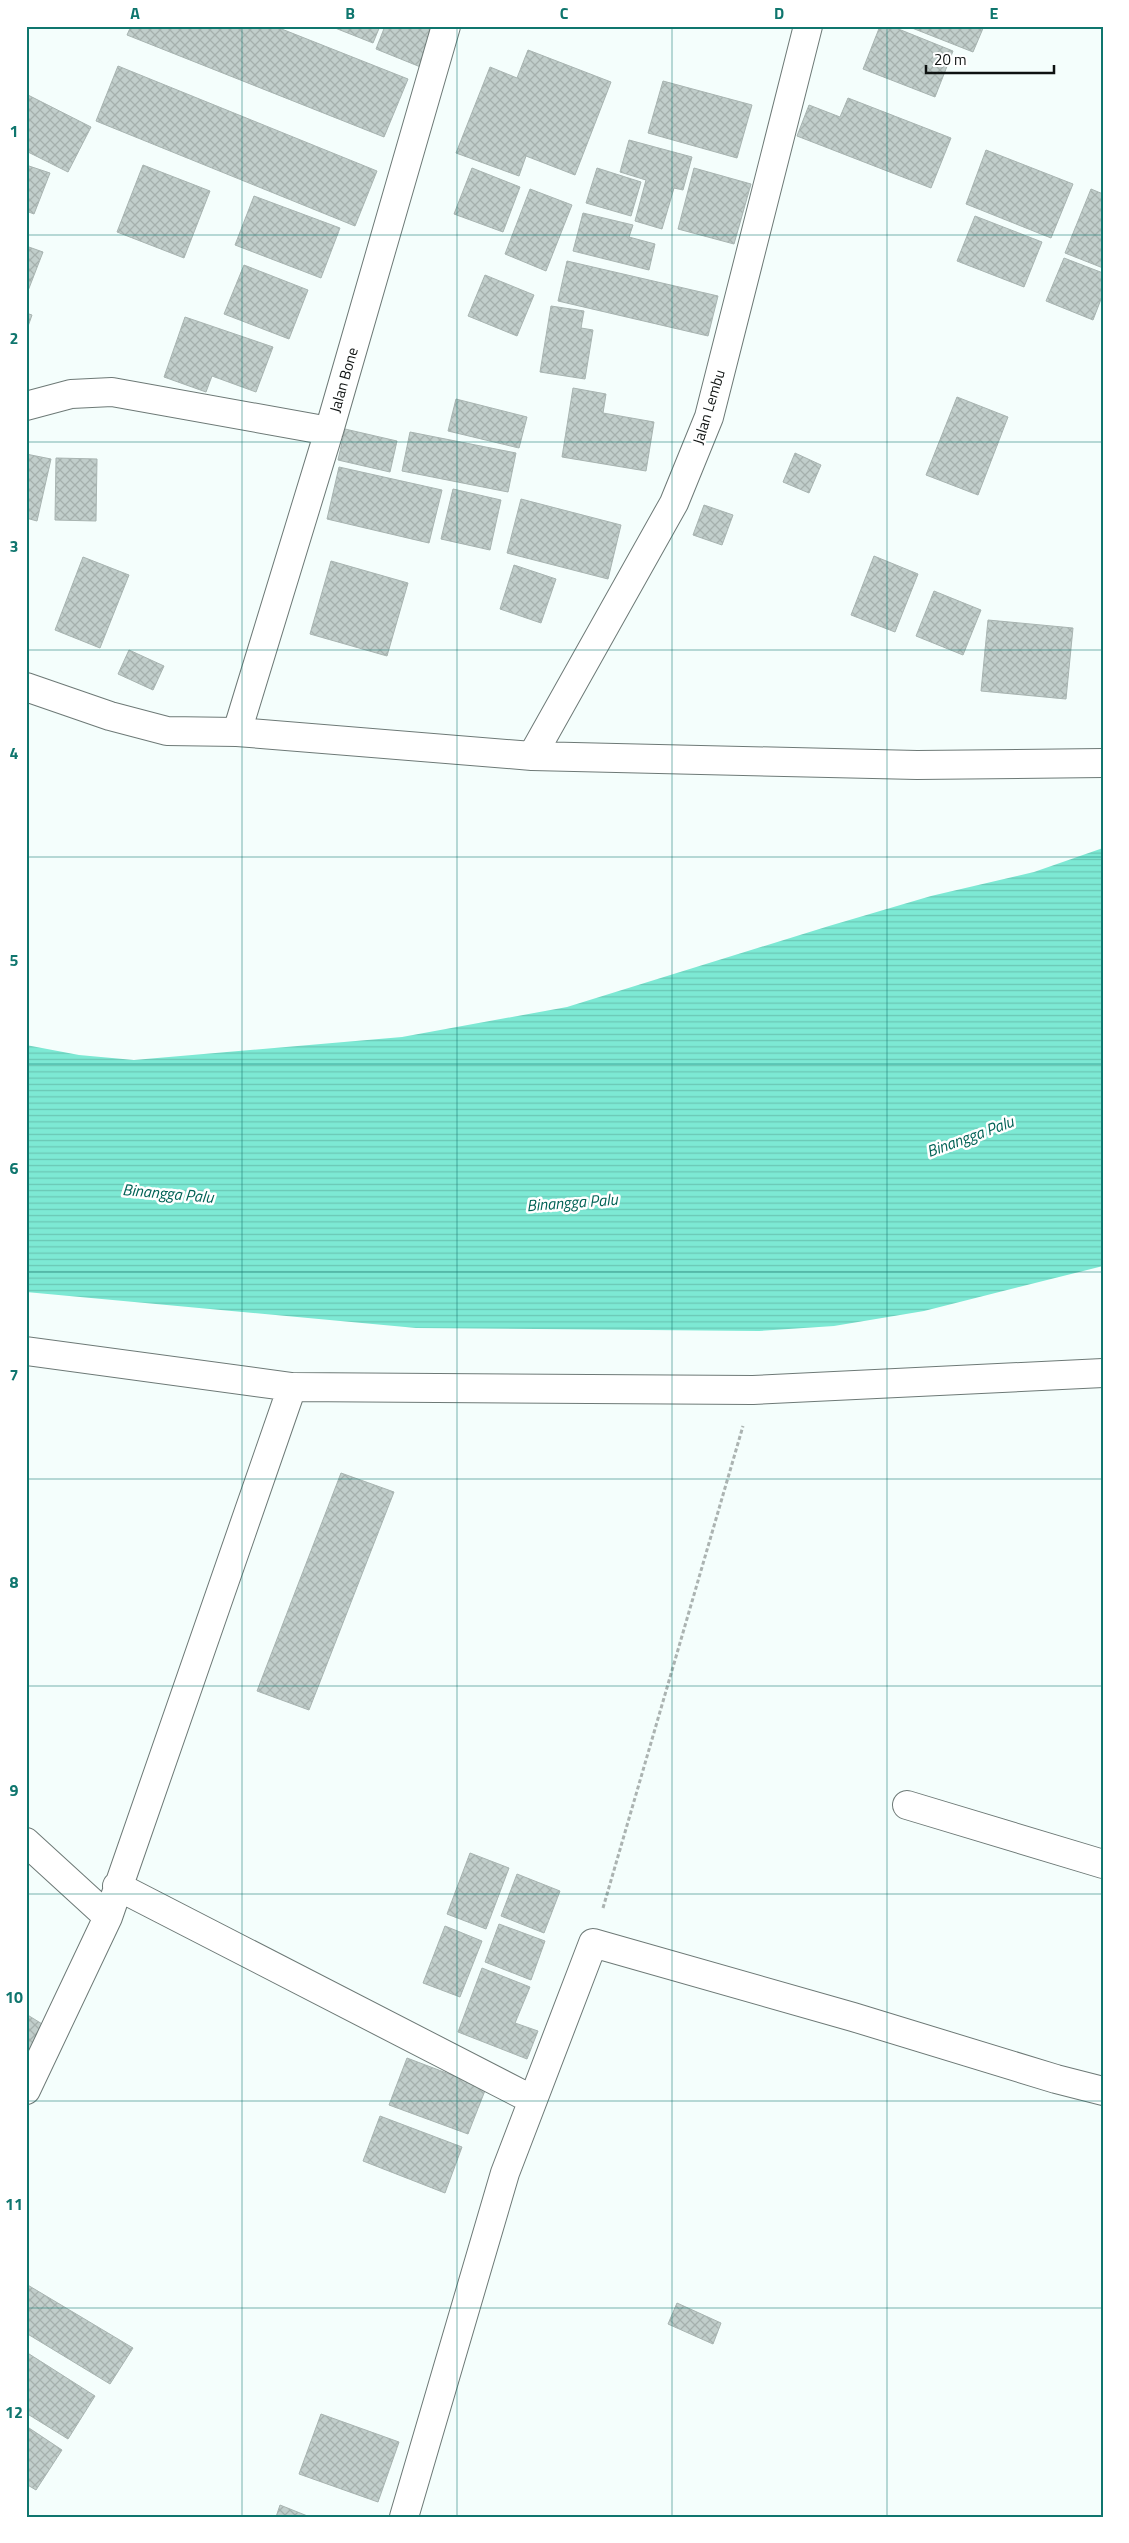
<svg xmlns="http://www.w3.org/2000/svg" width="1129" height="2543" font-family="'Titillium Web',sans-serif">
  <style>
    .water { fill: url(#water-rules) }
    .building { fill: url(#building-cross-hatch); stroke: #a8b4b1 }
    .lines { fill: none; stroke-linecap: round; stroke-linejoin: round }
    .minor-casing { stroke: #6d7976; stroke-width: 30 }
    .path { stroke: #abb3b1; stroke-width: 3; stroke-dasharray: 4 2.5; stroke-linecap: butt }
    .minor { stroke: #fff; stroke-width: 28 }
    .grid { fill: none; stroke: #0f766e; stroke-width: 1; stroke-opacity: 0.55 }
    .labels { text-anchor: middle; stroke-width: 5; stroke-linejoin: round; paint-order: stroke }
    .street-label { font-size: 15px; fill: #0e1211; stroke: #fff }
    .water-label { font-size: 16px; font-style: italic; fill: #006255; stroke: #fff }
    .neatline { fill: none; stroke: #0f766e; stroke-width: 2 }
    .grid-label { font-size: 16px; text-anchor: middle; font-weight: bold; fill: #0f766e }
  </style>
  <defs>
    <pattern id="water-rules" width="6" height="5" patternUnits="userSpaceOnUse" patternTransform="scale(1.25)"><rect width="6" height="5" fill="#7de9d4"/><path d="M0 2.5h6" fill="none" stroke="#6bc7b5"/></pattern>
    <pattern id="building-cross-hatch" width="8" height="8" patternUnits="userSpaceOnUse" patternTransform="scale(1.25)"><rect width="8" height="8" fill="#c1cecb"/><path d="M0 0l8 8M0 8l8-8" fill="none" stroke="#a5b0ad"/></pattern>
  </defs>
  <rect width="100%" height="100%" fill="#f4fefc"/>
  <!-- water -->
  <path class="water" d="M1103 848V1266L924 1311 834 1326 759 1331 416 1328 26 1292V1045L79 1055 134 1060 402 1037 567 1007 829 926 931 896 1034 872Z"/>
  <!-- building -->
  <path class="building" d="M131 26H274L408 79 384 137 127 35Z
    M330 26H380L373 43Z
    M385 26H438L423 68 376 49Z
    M880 26H891L953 51 935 97 863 69Z
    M907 26H984L973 52Z
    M528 50 611 82 575 175 526 156 519 176 456 153 490 67 517 78Z
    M118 66 377 171 355 226 96 121Z
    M663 81 752 105 737 158 648 133Z
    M26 94 91 127 68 172 26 151Z
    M848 98 951 138 931 188 797 136 809 105 840 117Z
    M629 140 692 157 683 190 674 188 662 229 635 221 646 180 620 172Z
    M986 150 1073 184 1051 238 966 204Z
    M26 165 50 173 34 214 26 211Z
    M143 165 210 191 184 258 117 232Z
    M472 168 520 187 503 232 454 214Z
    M597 168 641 182 631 216 586 203Z
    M694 168 751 184 734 244 678 229Z
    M530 189 572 205 546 271 505 254Z
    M1091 189 1103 194V268L1065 253Z
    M254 196 340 228 321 278 235 245Z
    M583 213 633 225 629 237 655 244 649 270 573 251Z
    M975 216 1042 242 1024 287 957 261Z
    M26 246 43 252 26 296Z
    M1064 258 1103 273V294L1093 320 1046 301Z
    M567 261 718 296 708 336 558 301Z
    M244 265 308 290 289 339 224 314Z
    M485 275 534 295 517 336 468 316Z
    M551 306 584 311 581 328 593 330 585 379 540 372Z
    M26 313 32 315 26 332Z
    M185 317 273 347 256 392 212 376 206 392 164 377Z
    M573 388 606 394 603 413 654 422 646 471 562 457Z
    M957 397 1008 417 978 495 926 475Z
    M456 399 527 417 519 448 448 431Z
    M345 429 397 441 390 472 338 460Z
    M410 432 516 453 508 492 402 471Z
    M795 453 821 465 809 493 783 482Z
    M26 454 51 459 37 521 26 518Z
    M56 458 97 459 96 521 55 520Z
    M339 467 442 490 429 543 327 519Z
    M453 489 501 500 490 550 441 539Z
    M521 499 621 525 608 579 507 553Z
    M704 505 733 515 722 545 693 535Z
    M874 556 918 574 895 632 851 615Z
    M83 557 129 575 100 648 55 630Z
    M331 561 408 583 387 656 310 634Z
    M514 565 556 579 541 623 500 609Z
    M934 591 981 610 963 655 916 636Z
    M988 620 1073 628 1066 699 981 691Z
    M129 650 164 666 153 690 118 674Z
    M341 1473 394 1492 309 1710 257 1691Z
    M470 1853 509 1868 486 1929 447 1914Z
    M517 1874 560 1891 544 1933 501 1916Z
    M499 1924 545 1941 531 1980 485 1962Z
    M445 1926 482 1941 460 1997 423 1983Z
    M482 1968 530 1987 515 2023 538 2031 527 2059 458 2032Z
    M26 2014 47 2027 26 2062Z
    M407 2058 486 2088 468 2134 389 2105Z
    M380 2116 462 2147 445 2193 363 2161Z
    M26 2284 133 2348 110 2384 26 2333Z
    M677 2303 721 2323 713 2344 668 2324Z
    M26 2352 95 2396 68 2439 26 2413Z
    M321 2414 399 2442 378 2502 299 2474Z
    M26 2426 62 2450 36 2490 26 2484Z
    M280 2505 310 2517H276Z"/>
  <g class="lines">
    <defs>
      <path id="minor" d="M26 406 71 394 112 392 329 431
        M26 687 110 716 167 731 237 732 532 756 917 765 1103 763
        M237 732 329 431 446 26
        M532 756 674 503 709 417 808 26
        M26 1351 292 1387 753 1390 1103 1373
        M907 1805 1103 1864
        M26 1842 108 1917
        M117 1886 533 2100
        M26 2090 108 1917 292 1387
        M404 2517 505 2173 593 1943 853 2017 1056 2079 1103 2091"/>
    </defs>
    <!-- minor casing -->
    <use href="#minor" class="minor-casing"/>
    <!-- path -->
    <path class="path" d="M603 1908 743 1426"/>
    <!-- minor -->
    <use href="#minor" class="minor"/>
  </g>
  <!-- grid -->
  <path class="grid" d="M242 26V2517M457 26V2517M672 26V2517M887 26V2517M26 235H1103M26 442H1103M26 650H1103M26 857H1103M26 1064H1103M26 1272H1103M26 1479H1103M26 1686H1103M26 1894H1103M26 2101H1103M26 2308H1103"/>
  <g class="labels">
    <!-- street labels -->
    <g class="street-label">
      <text transform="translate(344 380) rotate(-74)" y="5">Jalan Bone</text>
      <text transform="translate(709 407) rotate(-73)" y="5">Jalan Lembu</text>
    </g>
    <!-- water labels -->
    <g class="water-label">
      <text transform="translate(970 1136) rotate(-20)" y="6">Binangga Palu</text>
      <text transform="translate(168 1193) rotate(5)" y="6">Binangga Palu</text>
      <text transform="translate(572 1202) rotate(-4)" y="6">Binangga Palu</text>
    </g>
  </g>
  <!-- border -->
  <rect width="1129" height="2543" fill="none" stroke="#ffffff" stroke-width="55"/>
  <!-- scale -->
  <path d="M926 65v8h128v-8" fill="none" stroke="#0e1211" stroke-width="2.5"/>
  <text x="934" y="65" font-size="15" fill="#0e1211" stroke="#ffffff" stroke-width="4" paint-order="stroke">20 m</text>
  <rect x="28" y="28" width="1074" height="2488" class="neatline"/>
  <g class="grid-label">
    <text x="135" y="19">A</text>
    <text x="350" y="19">B</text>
    <text x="564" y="19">C</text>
    <text x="779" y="19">D</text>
    <text x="994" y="19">E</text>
    <text x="14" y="137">1</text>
    <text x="14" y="344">2</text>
    <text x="14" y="552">3</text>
    <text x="14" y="759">4</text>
    <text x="14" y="966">5</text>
    <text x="14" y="1174">6</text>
    <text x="14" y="1381">7</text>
    <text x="14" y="1588">8</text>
    <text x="14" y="1796">9</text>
    <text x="14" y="2003">10</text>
    <text x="14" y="2210">11</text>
    <text x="14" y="2418">12</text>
  </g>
</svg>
